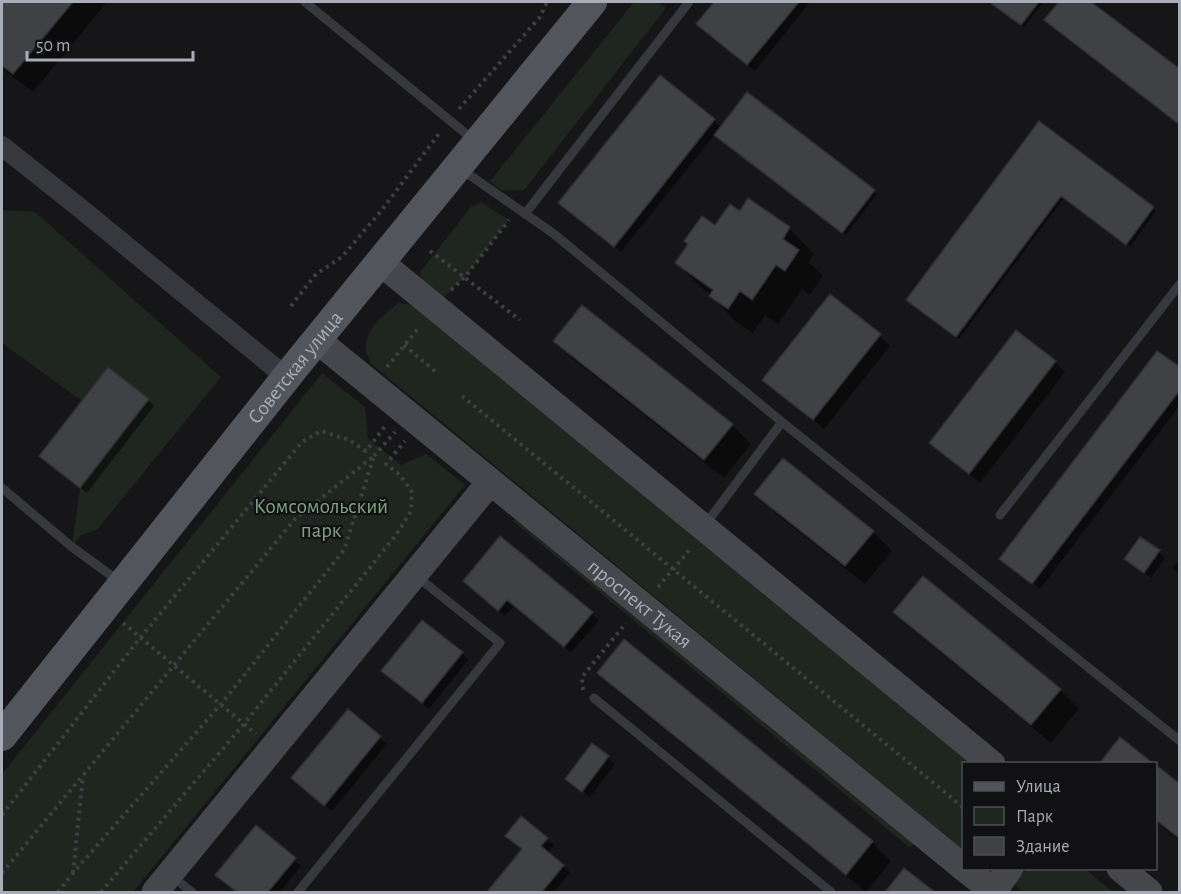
<svg xmlns="http://www.w3.org/2000/svg" width="1181" height="894" font-family="'Alegreya Sans',sans-serif">
  <style>
    .green { fill: #1e261f }
    .shadow { fill: #0007 }
    .building { fill: #404145; stroke: #303034; stroke-width: 1.5 }
    .lines { fill: none; stroke-linecap: round; stroke-linejoin: round }
    .path { stroke: #3d3f44; stroke-width: 4; stroke-dasharray: 3 4.5; stroke-linecap: butt }
    .lane { stroke: #37383d; stroke-width: 9 }
    .street { stroke: #37383d; stroke-width: 20 }
    .secondary { stroke: #45474d; stroke-width: 27 }
    .primary { stroke: #53555c; stroke-width: 30 }
    .labels { text-anchor: middle; stroke-width: 4.5; stroke-linejoin: round; paint-order: stroke }
    .street-label { font-size: 21px; fill: #a8adb8; stroke: #111113 }
    .park-label { font-size: 21px; fill: #7fa381; stroke: #111113 }
  </style>
  <rect width="100%" height="100%" fill="#161618"/>
  <!-- green -->
  <path class="green" d="M634 2H658L666 8 524 190 502 191 490 181Z
    M481 202 509 220 465 277 441 300 422 283 420 272 471 207Z
    M2 210 35 212 221 377 97 530 81 535 72 547 80 488 148 399 82 401 2 343Z
    M398 303 414 305 972 763 964 764 963 850 371 364C369 359 366 354 366 350 364 330 385 314 398 303Z
    M322 373 365 407 368 438 401 465 426 454 465 485 133 892H2V774Z
    M521 514 916 841 910 848 513 521Z
    M1028 869H1085L1113 892H1024L1012 883Z"/>
  <!-- shadow -->
  <path class="shadow" d="M2 2H107L33 92 2 69Z
    M716 2H810L755 71 698 24Z
    M991 2H1044L1024 27Z
    M747 94 877 194 846 235 715 134 621 252 567 209 714 120 722 128Z
    M1039 123 1156 211 1130 247 1064 198 959 339 911 302Z
    M749 200 790 229 814 254 809 262 823 276 810 295 802 289 778 324 765 315 753 333 735 321 711 296V295L702 288 677 263 715 227 740 213Z
    M880 336 890 346 824 429 764 380Z
    M555 341 732 425 751 444 724 478 574 360Z
    M1055 362 1065 372 980 483 931 443Z
    M1180 369V405L1040 589 1008 565Z
    M148 400 154 406 87 493 48 463Z
    M756 493 873 532 892 551 865 584 775 513Z
    M500 538 599 620 571 653 514 606 505 616 471 588Z
    M1159 552 1165 558 1151 578 1126 559Z
    M1180 560V575L1172 567Z
    M895 612 1060 690 1079 709 1051 743 914 631Z
    M462 653 468 660 429 709 390 677Z
    M599 673 872 842 891 861 866 892 618 692Z
    M349 711 387 744 332 811 300 785Z
    M592 745 615 764 590 797 574 785Z
    M1156 767 1180 786V841L1156 822Z
    M256 827 301 866 280 892H238L224 881Z
    M547 839 554 845 547 853 570 872 554 892H489L523 850 514 843Z
    M905 870 933 892H887Z"/>
  <!-- building -->
  <path class="building" d="M2 2H73L13 74 2 66Z
    M714 2H799L747 65 696 24Z
    M989 2H1039L1021 25Z
    M1059 2H1091L1180 69V125L1044 20Z
    M660 75 715 119 614 247 558 203Z
    M747 92 875 190 842 233 714 135Z
    M1039 121 1154 207 1126 245 1061 196 956 337 906 300Z
    M748 198 790 227 783 239 799 250 785 271 776 265 752 300 740 291 728 309 709 296 713 290 675 263 688 244 684 241 702 216 715 225 730 204 740 211Z
    M830 294 881 334 813 420 762 380Z
    M582 305 733 424 704 460 553 341Z
    M1016 330 1056 361 969 474 929 443Z
    M1157 351 1180 367V390L1032 584 999 559Z
    M108 367 149 399 80 488 39 456Z
    M783 458 874 531 845 566 754 494Z
    M500 536 593 612 564 647 507 600 498 611 463 581Z
    M1140 537 1160 550 1144 573 1124 559Z
    M923 576 1061 689 1031 725 893 612Z
    M422 620 463 652 422 703 381 671Z
    M624 639 873 841 846 875 597 673Z
    M348 709 381 736 324 806 291 778Z
    M1120 737 1154 764H1099Z
    M592 743 609 756 582 792 565 779Z
    M1156 765 1180 784V839L1156 820Z
    M521 816 548 838 541 846 564 865 542 892H487L522 849 505 836Z
    M256 825 296 858 268 892H237L215 875Z
    M904 868 935 892H885Z"/>
  <g class="lines">
    <!-- path -->
    <path class="path" d="M459 109 540 17 547 2
      M430 251 520 320
      M451 290 465 277 509 220
      M291 306 316 274 342 257 381 211 441 131
      M404 345 436 372
      M387 367 420 326
      M462 396 964 808
      M374 456 395 432
      M658 587 692 547
      M123 623 256 734
      M583 690 582 677 626 623
      M2 815 140 638 302 442 321 431 349 440 366 451 386 425
      M2 873 295 519 374 456 344 550 221 704 73 873 58 892
      M73 873 83 776
      M101 892 244 724 396 535 411 511 412 492 400 475 386 464 405 441"/>
    <!-- lane -->
    <path class="lane" d="M305 2 475 141
      M461 169 554 234 782 422 1180 741
      M525 214 689 2
      M2 488 72 547 120 582
      M1000 515 1180 284
      M705 525 782 422
      M594 698 831 892
      M171 876 192 892
      M298 892 500 643 415 575"/>
    <!-- street -->
    <path class="street" d="M2 146 80 208 286 377"/>
    <!-- secondary -->
    <g class="secondary">
      <path d="M380 262 992 764"/>
      <path id="s1" d="M317 340 964 868"/>
      <path d="M964 868 994 892"/>
      <path d="M1120 868 1149 892"/>
      <path d="M155 892 490 482"/>
      <path d="M993 892 1010 868"/>
    </g>
    <!-- primary -->
    <path class="primary" id="s2" d="M2 736 297 364 592 2"/>
  </g>
  <g class="labels">
    <!-- street labels -->
    <g class="street-label">
      <text dy="7" stroke="none"><textPath href="#s2" startOffset="471">Советская улица</textPath></text>
      <text dy="7" stroke="none"><textPath href="#s1" startOffset="417">проспект Тукая</textPath></text>
    </g>
    <!-- park labels -->
    <g class="park-label">
      <text x="321" y="513">Комсомольский<tspan x="321" dy="24">парк</tspan></text>
    </g>
  </g>
  <!-- border -->
  <rect width="1181" height="894" fill="none" stroke="#a8adb8" stroke-width="6"/>
  <!-- legend -->
  <rect x="962" y="762" width="195" height="108" fill="#111113" stroke="#4d4f55" stroke-width="1.5"/>
  <rect x="974" y="782" width="30" height="9" fill="#53555c" stroke="#4d4f55" stroke-width="1.5"/>
  <text x="1016" y="792" font-size="18" fill="#a8adb8">Улица</text>
  <rect x="974" y="807" width="30" height="18" fill="#1e261f" stroke="#4d4f55" stroke-width="1.5"/>
  <text x="1016" y="822" font-size="18" fill="#a8adb8">Парк</text>
  <rect x="974" y="837" width="30" height="18" fill="#404145" stroke="#4d4f55" stroke-width="1.5"/>
  <text x="1016" y="852" font-size="18" fill="#a8adb8">Здание</text>
  <!-- scale -->
  <path d="M27 51v9h166v-9" fill="none" stroke="#a8adb8" stroke-width="3"/>
  <text x="36" y="51" font-size="18" fill="#a8adb8" stroke="#111113" stroke-width="4.5" paint-order="stroke">50 m</text>
</svg>
